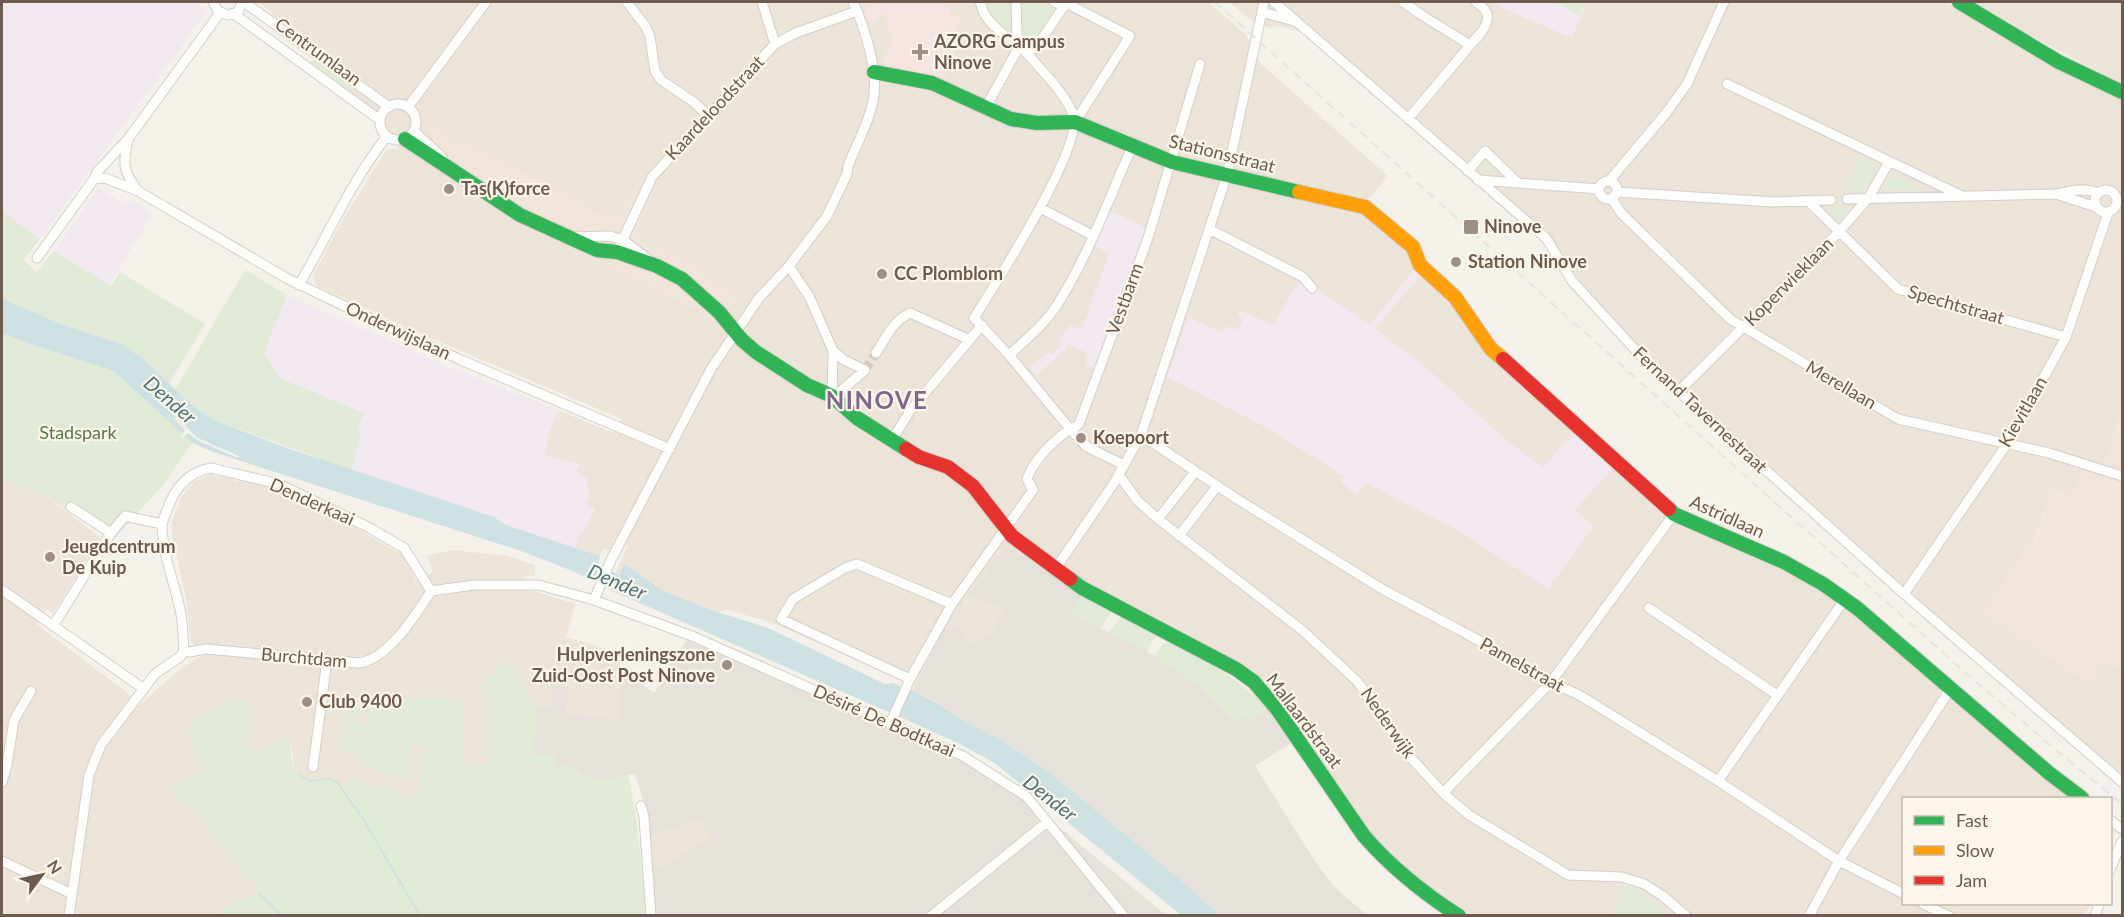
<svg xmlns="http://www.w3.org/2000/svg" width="2124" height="917" font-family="Lato,sans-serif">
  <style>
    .residential { fill: #ece4d8 }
    .commercial { fill: #f1e4db }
    .industrial { fill: #e6e1da }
    .education { fill: #f1e8f0 }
    .medical { fill: #f5e4e2 }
    .green { fill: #e1ead6 }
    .water { fill: #cde0e2 }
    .pier { fill: #f4f1ea }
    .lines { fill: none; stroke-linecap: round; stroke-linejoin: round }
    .stream { stroke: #cde0e2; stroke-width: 2 }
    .street-tunnel { stroke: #d2cbc3; stroke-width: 9; stroke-dasharray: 9 4.5; stroke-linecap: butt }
    .street-casing { stroke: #d3cec8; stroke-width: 11 }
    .fast-casing { stroke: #d3cdc6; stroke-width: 16 }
    .slow-casing { stroke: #d3cdc6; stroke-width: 16 }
    .jam-casing { stroke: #d3cdc6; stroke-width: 16 }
    .street { stroke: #fdfdfc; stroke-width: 9 }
    .fast { stroke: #30b455; stroke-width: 14 }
    .slow { stroke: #ff9f0a; stroke-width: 14 }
    .jam { stroke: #e5322d; stroke-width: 14 }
    .rail { stroke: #e4e2e3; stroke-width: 2; stroke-dasharray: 9 6; stroke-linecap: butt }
    .poi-dot { fill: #9d8f85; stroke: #fcf6ea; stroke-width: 2 }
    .labels { text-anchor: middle; stroke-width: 4.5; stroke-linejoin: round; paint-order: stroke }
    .poi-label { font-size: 18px; font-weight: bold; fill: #6e5a4e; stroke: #fcf6ea; text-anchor: start }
    .street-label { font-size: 18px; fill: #6e5a4e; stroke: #fcf6ea }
    .park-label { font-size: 18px; fill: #56784b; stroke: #fcf6ea }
    .water-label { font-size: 20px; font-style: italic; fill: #4b747e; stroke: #fcf6ea }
    .district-label { font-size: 24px; font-weight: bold; letter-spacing: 1.5px; fill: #7f668a; stroke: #fcf6ea }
  </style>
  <rect width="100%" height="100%" fill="#f4f1ea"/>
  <!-- residential -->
  <path class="residential" d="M260 2H1208L1246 35 1261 64 1388 176 1370 198H1367L1415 244 1429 265 1506 357 1676 506 1693 518 1817 575 2058 776 2089 798H1904V904H2090L2085 915H1671L1639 890 1625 885 1621 899 1612 915H1471L1447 902 1386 855 1283 706 1266 687 1235 663 1189 635 1106 594 1087 582 1082 594 970 595 1004 608 992 631 974 642H970L957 625 951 631 944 627 914 685 772 623 729 610 717 612 663 591 626 564 620 574 615 573 628 546 617 537 609 551 603 549 600 556 575 548 585 504 589 494 586 483 576 472 580 464 545 456 548 434 558 410 611 432 622 419 423 335 316 285 313 276 338 228 386 150 399 148Z
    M1229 2H1945L2055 66 2122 98V406L2102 478 2071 496 2052 489 2034 542H2030L1985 612 2087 683 2102 662 2122 669V775L1924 607 1689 397 1642 352 1593 298 1555 248 1541 241 1307 34 1280 26 1269 28 1249 19Z
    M1973 2H2122V84L2019 29Z
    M212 474 218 477 220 475 225 476 238 482 240 480 279 489 335 516 403 555 416 581 433 572 427 556 453 550 508 556 535 565V576H525L523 591H534L575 604 566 637 620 653 622 719 566 715 568 687 552 685 549 709 536 708 533 698 520 686 517 670 495 677 488 676 489 762 465 769 464 700 459 698 418 697 410 693 408 700 390 694 389 699 374 694 367 726 358 724 359 720 352 706 357 753 355 757 376 770 405 780 412 740H415L414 744 426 745 420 780 421 791 414 796 403 798 381 784 376 790 342 788 330 780H311L301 777 296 772 294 767 290 737 248 752 247 701 217 708 186 729 206 771 169 789 184 806 188 802 260 891 212 915 2 916V480L43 494 101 538 53 613 47 609 36 624 126 692 140 705 173 675 191 661 202 656 191 641 186 599 172 534V520L182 497 189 486 197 480Z
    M701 820 713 838 653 872 650 837Z"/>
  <!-- commercial -->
  <path class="commercial" d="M430 122 456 144 469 146 545 182 594 211 614 216 621 214 641 175 657 184 659 185 637 230 642 242 692 265 736 299 714 323 699 311 662 294 663 290 524 228 471 197 407 150Z
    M2122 406V669L2102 662 2087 683 1985 612 2030 542H2035L2052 489 2071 496 2080 471 2102 477Z"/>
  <!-- industrial -->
  <path class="industrial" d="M1007 547 1082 594 1071 613 1159 658 1205 691 1235 722 1247 715 1252 720 1267 708 1291 743 1255 766 1318 866 1339 892 1368 915H1220L1176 876 1045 769 1005 742 970 724 930 698 912 691 944 627 951 631 957 625 970 642H974L992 631 1004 608 968 595Z
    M687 640 960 758 1010 789 1060 828 1166 915H655L653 872 712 837 700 820 650 837 647 813 635 774 610 779H587L568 765 556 767 532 754 536 708H549L552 685 568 687 566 715 621 719V669L654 693 667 675 664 672Z"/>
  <!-- education -->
  <path class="education" d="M2 2H194L207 11 40 239 2 211Z
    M1492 2H1587L1572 38 1502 8Z
    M98 188 125 204 132 200 153 213 106 290 55 250Z
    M1108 210 1147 228 1096 369 1086 365 1089 357 1086 356 1087 353 1068 344 1059 356 1036 375 1029 368 1049 352 1052 355 1063 343 1059 339 1070 325 1082 329 1109 253 1092 245Z
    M1414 270 1421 275 1375 329 1428 369 1507 441 1543 467 1574 432 1614 467 1575 510 1594 526 1548 589 1459 531 1366 483 1356 495 1341 482 1344 476 1307 453 1258 423 1167 377 1188 317 1222 333 1226 326 1236 330 1240 325 1243 319 1237 315 1240 310 1273 325 1300 279 1370 324Z
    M287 295 450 367 558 410 548 434 545 456 580 464 576 472 587 478 586 483 590 494 585 504 595 509 582 534 580 533 575 548 506 525 494 517 351 470 361 436 357 433 364 413 280 378 263 354Z"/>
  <!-- medical -->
  <path class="medical" d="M874 2H951L949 15 962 18 952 37 960 41 945 69 948 70 943 82 882 62 894 32 886 29 888 20 884 19 886 15 884 13 870 23 865 10Z"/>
  <!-- green -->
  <path class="green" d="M986 2H1011V30L1007 31 992 15Z
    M1020 2C1035 2 1049 0 1054 14L1033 43 1026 42 1022 37Z
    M1557 2H1586L1579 16Z
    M316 59 355 87 348 91 309 62Z
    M1485 157 1503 173 1478 170 1476 168Z
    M1858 157 1879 167 1865 191 1847 192Z
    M1892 174 1923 190 1883 191Z
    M1853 206 1839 221 1828 207Z
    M2 211 40 239 23 260 37 272 54 251 111 286 120 272 205 324 169 384 143 359 122 344 66 326 2 299Z
    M245 270 287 295 264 353 280 378 364 413 357 433 361 435 351 470 214 420 194 407 175 390Z
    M2 333 27 343 114 371 192 443 165 483 112 541 43 494 2 480Z
    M1082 594 1110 610 1111 613 1101 628 1070 612Z
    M1122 615 1157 635 1146 652 1109 632Z
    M1170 639C1206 660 1237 678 1267 708L1252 720 1247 715 1235 722 1205 691 1154 656 1163 644Z
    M495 664 513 666 518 670 520 686C524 689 528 691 531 695 541 710 534 737 532 754H556V766L568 765C588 784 603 780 629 776L637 824 646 915H212L260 891 188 803 184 807 168 789 206 771 186 728 227 701H247L248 751 290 737C291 747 290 761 295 770 304 788 327 773 342 788L354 775 376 790 380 784 403 798 414 796 421 791 420 780 425 745 414 743V740H412L406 780 376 770 355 757 356 753 341 749 351 705 362 708 357 722 366 726 374 694 388 699 390 694 408 700 409 692 418 697 459 698 464 700 465 769 489 762 488 676 495 677Z
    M1624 885 1639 890 1671 915H1612L1621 899Z"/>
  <!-- water -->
  <path class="water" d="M2 299 66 326 122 344 143 359 194 407 214 420 284 447 494 517 506 525 600 556 598 564 619 575 625 564 663 591 717 612 766 627 885 684 893 683 930 699 970 724 1005 742 1045 769 1176 876 1220 915H1181L996 764 962 745 898 716 617 593 570 570 521 551 213 452 192 443 114 371 27 343 2 333Z"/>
  <!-- pier -->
  <path class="pier" d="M176 417 198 438 239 456 238 458 197 440 188 433 183 438 181 436 185 430 174 419Z"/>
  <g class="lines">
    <!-- stream -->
    <path class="stream" d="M300 775 310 781 330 779 338 783 365 822 420 916
      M260 894 282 916"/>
    <!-- street-tunnel -->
    <path class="street-tunnel" d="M865 370 876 353"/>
    <defs>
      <path id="street" d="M213 2 218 11 228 15 238 12 242 2
        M244 2 389 107
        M627 2 646 27 650 37 655 71 661 80 695 103 708 116
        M762 2 775 44
        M980 2C982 6 982 11 985 15 993 27 1020 51 1035 49L1064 6
        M1016 2 1017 36 1019 44
        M1054 2 1064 6 1068 4 1130 36 1075 122
        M1274 2 1546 238 1572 281 1652 368 1904 594 2122 782
        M1403 2 1423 16 1470 45
        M1262 12 1294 21
        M234 14 380 120
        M1020 45C1036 66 1063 89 1073 114 1086 144 994 286 974 318L1009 355 1075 435
        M1727 84 1960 195
        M380 122a18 18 0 1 1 36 0a18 18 0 1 1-36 0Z
        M408 107 486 2
        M986 107 1020 45
        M1408 119 1483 30C1491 17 1488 10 1476 2
        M414 131 442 157
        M1468 171 1485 151 1518 183
        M94 179 105 178 138 191 288 279 378 322 461 360 670 449
        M1478 180 1599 189
        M1599 190a9 9 0 1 1 18 0a9 9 0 1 1-18 0Z
        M1609 181 1667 112 1687 84 1724 2
        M2095 201a11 11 0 1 1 22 0a11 11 0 1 1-22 0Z
        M138 191C122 170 123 163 128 139L220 13
        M1617 192 1774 202 1831 200
        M2056 194 2096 207
        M1612 199 1621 213 1730 319 1898 419 2049 453 2122 476
        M1847 199 2056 194C2070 191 2084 187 2098 193
        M1808 201 1898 289 2066 337
        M1040 208 1092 235
        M1209 229 1303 277 1312 288
        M573 237 610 236 623 240 648 259
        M617 252 652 177 775 44 796 33 857 11
        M37 258 94 179 97 172 128 139
        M789 266 810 298 833 351 844 360 865 370 842 390 832 396
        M299 285C328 235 351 182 387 136
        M876 353C886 338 893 321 910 313L970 340
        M1009 355C1027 339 1047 322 1059 302 1089 254 1109 198 1132 147
        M1678 392 1839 232 1869 197 1889 162
        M832 396 833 351
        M1141 435 1234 497 1382 589 1467 634 1551 682 1581 696 1718 781 1839 861 1904 894
        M892 440 910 411 982 325
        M1082 442 1087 447 1124 465
        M1119 475 1137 500 1158 519 1302 630 1358 682 1403 749 1443 793 1469 815 1568 875 1622 877 1644 884 1663 896 1686 916
        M71 507 111 533
        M1158 519 1195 472
        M1179 536 1217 486
        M1056 568 1114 483 1141 435 1227 175 1264 2
        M2 590 144 689
        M1904 594 2007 444 2066 337 2108 213
        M594 600 611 560 711 369 759 298 789 266 827 216 847 174 848 166C856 145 869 123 873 101 879 72 865 28 853 2
        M1649 608 1777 695
        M53 626 111 533 125 516 162 524
        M184 650 190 652 206 649 359 663C388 659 416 615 431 591L474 585H539L594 600 692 636 963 756 1027 797 1124 916
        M184 650C183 636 183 622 180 609 174 582 163 555 162 527 162 521 165 516 167 510 174 489 188 472 211 468L279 484 370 528 404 548 431 591
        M910 679 781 619 793 599 845 568 857 564 952 604
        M890 724 910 679 952 604 1033 490 1027 479C1034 460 1050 444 1067 431 1071 429 1075 428 1079 424L1148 238 1200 64
        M2 763 7 765 14 720 31 691
        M313 767 327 660
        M1718 781 1845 599
        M2 782 7 765
        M1443 793 1551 682 1674 514
        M641 806 644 817 651 916
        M2110 820 2122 829
        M2 861 72 894
        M2110 870 2122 841
        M1923 904 1949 916
        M69 916 89 775 101 745 155 674 181 656 184 650
        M931 916 1047 822
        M1809 916 1839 861 1951 688
        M2095 916 2099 904"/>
      <path id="fast" d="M1959 2 2059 62 2122 92
        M874 72 932 83 1011 119 1037 123 1075 122 1172 162 1299 192
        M405 139 520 215 597 250 617 252 657 266 682 279 719 312 742 340 756 352 807 385 832 396 857 418 906 449
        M1669 509 1674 514 1784 562 1823 584 1857 608 2049 773 2082 798
        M1070 579 1082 588 1236 669 1254 682 1277 709 1364 836C1392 868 1423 893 1459 916"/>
      <path id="slow" d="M1299 192 1365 207 1413 247 1420 265 1455 297 1491 349 1503 359"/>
      <path id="jam" d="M1503 359 1669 509
        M906 449 919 457 948 467 973 486 1012 536 1070 579"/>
    </defs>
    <!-- street casing -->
    <use href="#street" class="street-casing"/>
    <!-- fast casing -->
    <use href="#fast" class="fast-casing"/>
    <!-- slow casing -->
    <use href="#slow" class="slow-casing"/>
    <!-- jam casing -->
    <use href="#jam" class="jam-casing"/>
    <!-- street -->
    <use href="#street" class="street"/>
    <!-- fast -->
    <use href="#fast" class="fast"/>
    <!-- slow -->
    <use href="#slow" class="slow"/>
    <!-- jam -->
    <use href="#jam" class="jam"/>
    <!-- rail -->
    <path class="rail" d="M1215 2 1967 674 2050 745 2122 804"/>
  </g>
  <!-- markers -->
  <g class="poi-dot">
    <path d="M917 43h6v6h6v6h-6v6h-6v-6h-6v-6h6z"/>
    <circle cx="449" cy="189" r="6"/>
    <rect x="1463" y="219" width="16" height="16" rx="3"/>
    <circle cx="1456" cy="262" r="6"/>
    <circle cx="882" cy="274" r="6"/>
    <circle cx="1081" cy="438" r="6"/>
    <circle cx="50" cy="557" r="6"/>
    <circle cx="727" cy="665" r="6"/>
    <circle cx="307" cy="702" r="6"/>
  </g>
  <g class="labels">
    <!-- poi labels -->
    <g class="poi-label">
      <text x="934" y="48">AZORG Campus<tspan x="934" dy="21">Ninove</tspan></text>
      <text x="461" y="195">Tas(K)force</text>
      <text x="1484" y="233">Ninove</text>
      <text x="1468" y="268">Station Ninove</text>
      <text x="894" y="280">CC Plomblom</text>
      <text x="1093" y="444">Koepoort</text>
      <text x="62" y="553">Jeugdcentrum<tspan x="62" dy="21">De Kuip</tspan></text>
      <text x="715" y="661" text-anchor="end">Hulpverleningszone<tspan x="715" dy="21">Zuid-Oost Post Ninove</tspan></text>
      <text x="319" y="708">Club 9400</text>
    </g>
    <!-- street labels -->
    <g class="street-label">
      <text transform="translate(318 52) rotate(36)" y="6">Centrumlaan</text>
      <text transform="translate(715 108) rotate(-47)" y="6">Kaardeloodstraat</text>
      <text transform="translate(1222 154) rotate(14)" y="6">Stationsstraat</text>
      <text transform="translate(1789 282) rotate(-45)" y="6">Koperwieklaan</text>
      <text transform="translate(1125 299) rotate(-70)" y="6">Vestbarm</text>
      <text transform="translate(1956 305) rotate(16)" y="6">Spechtstraat</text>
      <text transform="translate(398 331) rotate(25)" y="6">Onderwijslaan</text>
      <text transform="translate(1841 385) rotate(30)" y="6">Merellaan</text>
      <text transform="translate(1700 410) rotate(43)" y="6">Fernand Tavernestraat</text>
      <text transform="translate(2023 412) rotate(-60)" y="6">Kievitlaan</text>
      <text transform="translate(312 502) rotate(24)" y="6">Denderkaai</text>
      <text transform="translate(1727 517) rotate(24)" y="6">Astridlaan</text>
      <text transform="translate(304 658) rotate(5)" y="6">Burchtdam</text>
      <text transform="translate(1522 665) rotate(29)" y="6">Pamelstraat</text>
      <text transform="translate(884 721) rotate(24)" y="6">Désiré De Bodtkaai</text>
      <text transform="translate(1304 721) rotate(53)" y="6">Mallaardstraat</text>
      <text transform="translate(1388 723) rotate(55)" y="6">Nederwijk</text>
    </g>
    <!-- park labels -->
    <g class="park-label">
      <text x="78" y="439">Stadspark</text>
    </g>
    <!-- water labels -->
    <g class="water-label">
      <text transform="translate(170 400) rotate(41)" y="7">Dender</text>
      <text transform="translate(617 582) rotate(23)" y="7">Dender</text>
      <text transform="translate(1050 798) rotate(38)" y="7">Dender</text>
    </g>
    <!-- district labels -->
    <g class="district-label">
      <text x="877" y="409">NINOVE</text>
    </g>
  </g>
  <!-- border -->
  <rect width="2124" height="917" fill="none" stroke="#6e5a4e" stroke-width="6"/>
  <!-- legend -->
  <rect x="1902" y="797" width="210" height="108" fill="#fcf6ea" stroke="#c3b8ac" stroke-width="1.5"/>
  <rect x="1914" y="816" width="30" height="9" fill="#30b455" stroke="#c3b8ac" stroke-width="1.5"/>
  <text x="1956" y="827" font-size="18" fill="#6e5a4e">Fast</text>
  <rect x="1914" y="846" width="30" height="9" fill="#ff9f0a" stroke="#c3b8ac" stroke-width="1.5"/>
  <text x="1956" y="857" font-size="18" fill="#6e5a4e">Slow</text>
  <rect x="1914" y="876" width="30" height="9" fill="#e5322d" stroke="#c3b8ac" stroke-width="1.5"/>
  <text x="1956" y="887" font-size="18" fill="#6e5a4e">Jam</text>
  <!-- north arrow -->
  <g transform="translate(42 875) rotate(57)" stroke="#fcf6ea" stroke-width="4.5" paint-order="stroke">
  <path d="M0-4.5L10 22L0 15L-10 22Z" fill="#6e5a4e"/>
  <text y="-9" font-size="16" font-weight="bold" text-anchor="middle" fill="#6e5a4e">N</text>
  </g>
</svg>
